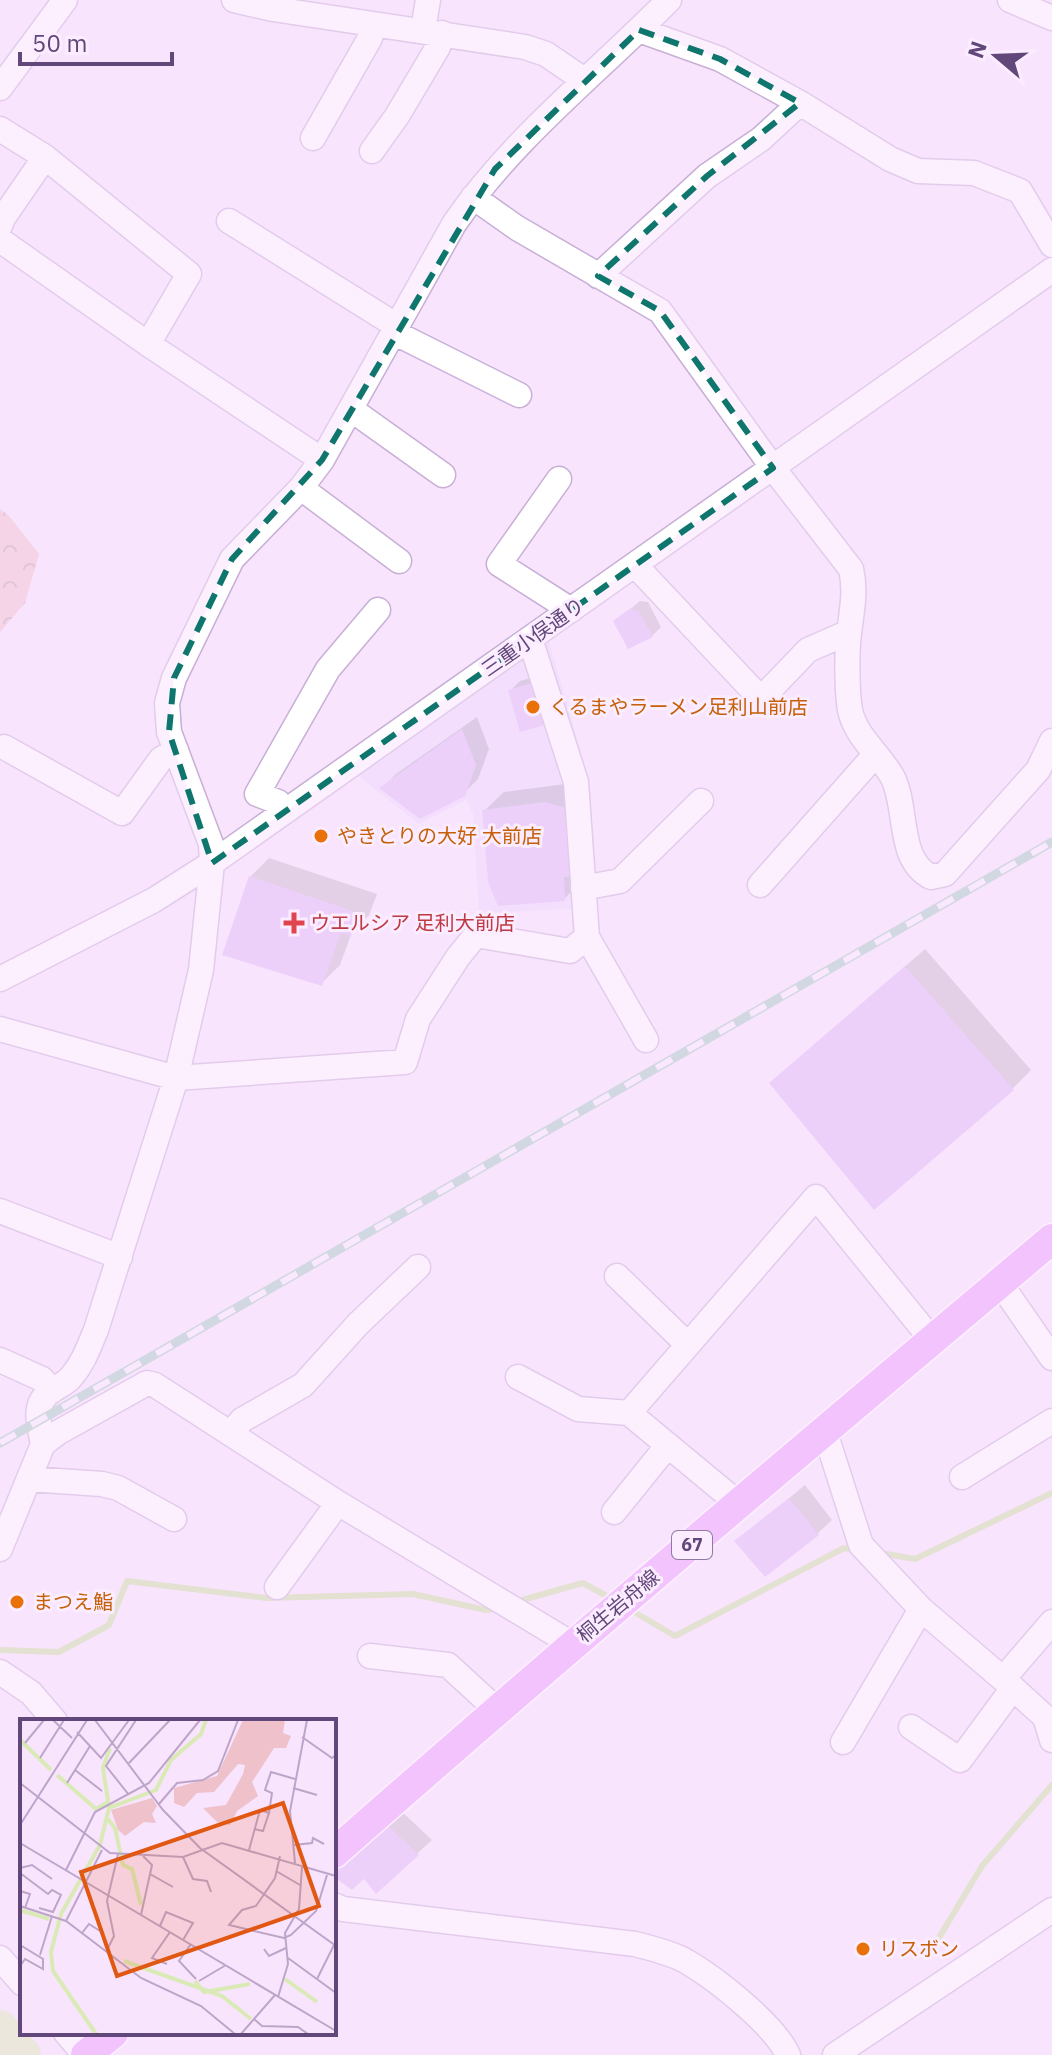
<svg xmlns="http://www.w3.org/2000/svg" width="1052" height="2055" font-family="'IBM Plex Sans','Noto Sans JP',sans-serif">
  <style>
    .commercial { fill: #ead8ff }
    .forest { fill: url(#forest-crowns) }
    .shadow { fill: #0003 }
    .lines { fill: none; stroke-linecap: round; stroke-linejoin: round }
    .stream { stroke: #c7dd9c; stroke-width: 6 }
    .river { stroke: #daeab6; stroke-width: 36 }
    .building { fill: #dcb9f7 }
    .minor-casing { stroke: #c7afd6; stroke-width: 27 }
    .major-casing { stroke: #fff; stroke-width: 33 }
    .minor { stroke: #fff; stroke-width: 24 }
    .major { stroke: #eb9bff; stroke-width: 30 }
    .rail-casing { stroke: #a1cabe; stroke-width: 9 }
    .rail { stroke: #fbedff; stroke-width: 6; stroke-dasharray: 18; stroke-linecap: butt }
    .marked { fill: none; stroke: #0f766e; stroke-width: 6; stroke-dasharray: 16 10; stroke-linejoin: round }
    .food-dot { fill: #e8710a; stroke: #fbedff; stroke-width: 3 }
    .health-dot { fill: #e0444e; stroke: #fbedff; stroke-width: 3 }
    .labels { text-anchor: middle; stroke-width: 6; stroke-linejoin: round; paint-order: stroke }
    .shield { fill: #fbedff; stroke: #9079a2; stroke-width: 2 }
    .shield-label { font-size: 18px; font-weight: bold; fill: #62477a }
    .street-label { font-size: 20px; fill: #62477a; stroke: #fbedff }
    .food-label { font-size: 20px; fill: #c56008; stroke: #fbedff; text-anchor: start }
    .health-label { font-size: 20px; fill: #be3a42; stroke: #fbedff; text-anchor: start }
    .inset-river { fill: none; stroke: #daeab6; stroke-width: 4 }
    .inset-road { fill: none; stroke: #bda5c9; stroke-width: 2 }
    .view { fill: #e15812; fill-opacity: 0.15; stroke: #e15812; stroke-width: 4 }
    .inset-edge { fill: none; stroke: #62477a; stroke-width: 4 }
  </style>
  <defs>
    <pattern id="forest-crowns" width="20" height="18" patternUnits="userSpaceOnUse" patternTransform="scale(2)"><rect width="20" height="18" fill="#eec1cb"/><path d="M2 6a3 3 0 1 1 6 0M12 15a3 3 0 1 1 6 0" fill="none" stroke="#c49faa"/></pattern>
  </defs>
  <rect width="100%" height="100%" fill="#f9e4fe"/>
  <!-- commercial -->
  <path class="commercial" d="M549 642 580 748 592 908 479 913 473 814 466 800 419 824 358 776Z"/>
  <!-- forest -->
  <path class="forest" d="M0 509 9 516 39 554 25 603 0 632Z"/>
  <!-- shadow -->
  <path class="shadow" d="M640 601 648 602 661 627 652 636 616 621Z
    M549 673 551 721 511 690 520 681Z
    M477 717 489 749 478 779 463 794 382 788 396 774Z
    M565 784 583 880 564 899 484 811 504 792Z
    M269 858 377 894 369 915 352 932 340 965 321 984 250 877Z
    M925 949 1031 1070 1012 1089 771 1083Z
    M805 1485 832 1520 817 1534 736 1542Z
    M399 1809 432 1840 376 1891 364 1876 334 1875Z"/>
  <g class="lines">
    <!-- stream -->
    <path class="stream" d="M880 1553 915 1559 1052 1493
      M515 1602 583 1583 612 1599
      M629 1609 675 1636 844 1548 857 1550
      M0 1650 59 1652 109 1625 127 1581 266 1598 413 1594 486 1610 496 1608
      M937 1941 982 1866 1052 1785"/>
    <!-- river -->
    <path class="river" d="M0 2028 23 2055"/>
  </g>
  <!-- building -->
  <path class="building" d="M629 609 639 611 653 637 628 649 613 621Z
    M540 681 552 723 520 732 508 690Z
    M462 729 476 765 465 796 420 819 379 788Z
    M545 802 570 809 571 877H564L565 901 498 906 488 882 482 810Z
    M249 876 359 913 351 936 341 933 322 986 222 955Z
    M905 966 1014 1090 874 1210 769 1083Z
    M789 1498 819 1535 765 1577 734 1541Z
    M384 1822 419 1855 376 1894 364 1879 352 1890 334 1877V1870Z"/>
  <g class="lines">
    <defs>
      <path id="minor" d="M234 0 273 9 525 47 546 54 584 80
        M1010 0 1052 18
        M423 30 428 0
        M639 30 720 59 800 103 890 159 918 171 974 173 1020 191 1052 245
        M0 88 65 0
        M0 129 45 157 3 218 0 226
        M313 138 370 38 372 24
        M372 151 397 116 438 47 442 33
        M45 157 189 274 148 344
        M473 197 517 228 660 311 773 468 851 569C857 594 850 618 848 643 847 661 847 693 850 710 856 738 881 755 893 778 908 809 897 860 931 877L945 874 1038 770 1052 741
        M229 221 397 326
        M0 240 148 344 322 460
        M598 276 707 176 761 139 800 103
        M393 332 519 395
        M352 410 443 475
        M559 479 499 564 571 610
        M301 488 399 561
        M635 565 761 699 808 650 849 632
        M530 639 576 782 587 937 646 1040
        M4 747 122 813 161 759 176 750
        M286 811 278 802 257 794 328 669 378 610
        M760 885 875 755
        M583 888 620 881 701 801
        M0 979 154 900 212 863 1052 270
        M0 1029 176 1078 405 1062 418 1019 458 957 476 935 570 951 587 937
        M0 1211 120 1257
        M617 1276 687 1344
        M1000 1283 1052 1358
        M0 1360 42 1379 52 1391
        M518 1377 578 1409 629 1413
        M825 1432 861 1545 921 1609 1003 1679 1052 1622
        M231 1433 242 1420 303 1385 358 1324 418 1267
        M43 1444C39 1424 32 1404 51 1391 59 1386 67 1383 72 1376 84 1362 89 1346 96 1330L176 1078 201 970 212 863 211 844 169 732 167 703 174 678 232 559 301 488 322 460 454 224C513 138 596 74 669 0
        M962 1477 1052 1421
        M29 1479 102 1484 118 1488 174 1519
        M740 1505 629 1413 816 1197 932 1340
        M614 1512 668 1445
        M0 1549 43 1444 59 1432 147 1383 155 1385 338 1503 572 1644
        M277 1587 338 1503
        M370 1656 448 1665 497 1710
        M0 1672 31 1693 55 1721
        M1003 1679 1045 1717 1052 1740
        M911 1727 960 1760 1013 1688
        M843 1742 921 1609
        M334 1905 343 1909 635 1944C651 1948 667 1952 682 1959 713 1976 774 2024 788 2055
        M0 1958 22 1983
        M66 2033 85 2055
        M835 2055 1052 1910"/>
      <path id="major" d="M334 1853C570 1645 811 1442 1052 1239
        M86 2055 113 2033"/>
    </defs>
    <!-- minor casing -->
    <use href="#minor" class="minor-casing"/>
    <!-- major casing -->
    <use href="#major" class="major-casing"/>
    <!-- minor -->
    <use href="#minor" class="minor"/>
    <!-- major -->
    <use href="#major" class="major"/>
    <defs>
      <path id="rail" d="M0 1443 1052 842"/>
    </defs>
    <!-- rail casing -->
    <use href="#rail" class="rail-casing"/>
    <!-- rail -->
    <use href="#rail" class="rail"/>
  </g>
  <!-- marked area -->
  <path d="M0 0H1052V2055H0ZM639 30 720 59 800 103 707 176 598 276 660 311 773 468 212 863 169 732 174 678 232 559 322 460 495 169Z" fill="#f9e4fe" fill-opacity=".55" fill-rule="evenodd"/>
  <path class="marked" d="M639 30 720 59 800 103 707 176 598 276 660 311 773 468 212 863 169 732 174 678 232 559 322 460 495 169Z"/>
  <!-- markers -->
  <g class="food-dot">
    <circle cx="533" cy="707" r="8"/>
    <circle cx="321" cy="836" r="8"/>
    <circle cx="17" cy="1602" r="8"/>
    <circle cx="863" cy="1949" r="8"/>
  </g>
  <path class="health-dot" d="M290 911h8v8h8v8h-8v8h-8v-8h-8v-8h8z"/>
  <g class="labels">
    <!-- shield labels -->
    <rect class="shield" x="672" y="1531" width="40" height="28" rx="6"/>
    <g class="shield-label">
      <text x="692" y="1551">67</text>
    </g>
    <!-- street labels -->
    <g class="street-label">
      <text transform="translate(533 637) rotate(-35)" y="7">三重小俣通り</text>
      <text transform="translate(618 1606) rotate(-40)" y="7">桐生岩舟線</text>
    </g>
    <!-- food labels -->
    <g class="food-label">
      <text x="549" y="714">くるまやラーメン足利山前店</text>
      <text x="337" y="843">やきとりの大好 大前店</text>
      <text x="33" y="1609">まつえ鮨</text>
      <text x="879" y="1956">リスボン</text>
    </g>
    <!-- health labels -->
    <g class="health-label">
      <text x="310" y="930">ウエルシア 足利大前店</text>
    </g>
  </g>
  <!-- overview -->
  <g transform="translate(20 1719)">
    <rect width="316" height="316" fill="#f9e4fe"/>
    <path d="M223 1H265L263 14 271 17 266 29H254L232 63 238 77 217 92 210 106 197 103 183 89 206 86 223 55 225 46 218 45 194 73 177 74 164 88 154 84V69L197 57ZM132 79 137 87 132 95 136 104 124 103 105 117 98 111 91 91Z" fill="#eec1cb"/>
    <path class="inset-river" d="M0 21 31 51M37 56 76 90 88 83M89 89 83 49 90 29M88 100 95 109 103 146 112 150 121 186M0 191 29 200M104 242 202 277 231 300M265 260 297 283M175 262 184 273 230 265M76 315 33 252 31 233 41 195 80 126 89 89 136 71 151 41 181 15 186 1"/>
    <path class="inset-road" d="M33 1 52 19M75 1 143 91 180 129 316 227M57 13 81 39 109 1M282 18 312 39 316 36M5 24 24 1M20 39 44 1M109 44 150 1M55 51 82 72M0 64 90 134 163 138 202 124 316 157M47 64 70 27M273 69 297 76M109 76 86 47 116 1M139 85 157 64 183 61 198 52 218 1M0 106 67 1M234 110 243 112 249 94M0 124 316 312M274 126 292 124 293 119 304 125M229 131 240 91 249 94 252 74 245 71 251 53 275 60M260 137 255 159 236 187 222 191 209 206 264 219 271 216 296 192 307 156M163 138 173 160 187 162 191 173M275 144 270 92 287 1M0 149 12 146 32 160M46 151 75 93 129 64 180 1M256 152 280 166M0 154 28 175 32 171 41 176 33 193 19 189M130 155 153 168M0 172 10 175 5 189M0 187 46 202 121 259 181 287 215 315M121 196 132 146 123 137M46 202 82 131M140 207 146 193 173 204 163 221M62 214 69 205 80 212M171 225 159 242 176 260M0 226 23 240V250L5 240 0 247M244 230 249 237 266 229M86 233 94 217 87 182 98 135M20 236 32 197M268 239 316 274M147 245 132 239 150 213M297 260 314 226M179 262 206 246M258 278 268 245 265 214 279 190 282 148M234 300 242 307 278 308 288 315M221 315 255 276"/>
    <path class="view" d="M263 84 299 187 97 257 61 153Z"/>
    <rect width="316" height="316" class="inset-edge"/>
  </g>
  <!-- north arrow -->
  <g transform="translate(996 56) rotate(289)" stroke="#fbedff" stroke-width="6" paint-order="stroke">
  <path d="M0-6L14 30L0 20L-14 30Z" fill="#62477a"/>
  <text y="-12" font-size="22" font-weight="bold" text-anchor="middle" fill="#62477a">N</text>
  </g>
  <!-- scale -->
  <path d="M20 52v12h152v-12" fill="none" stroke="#62477a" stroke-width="4"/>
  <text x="32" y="52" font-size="24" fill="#62477a" stroke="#fbedff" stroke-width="6" paint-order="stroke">50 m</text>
</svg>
